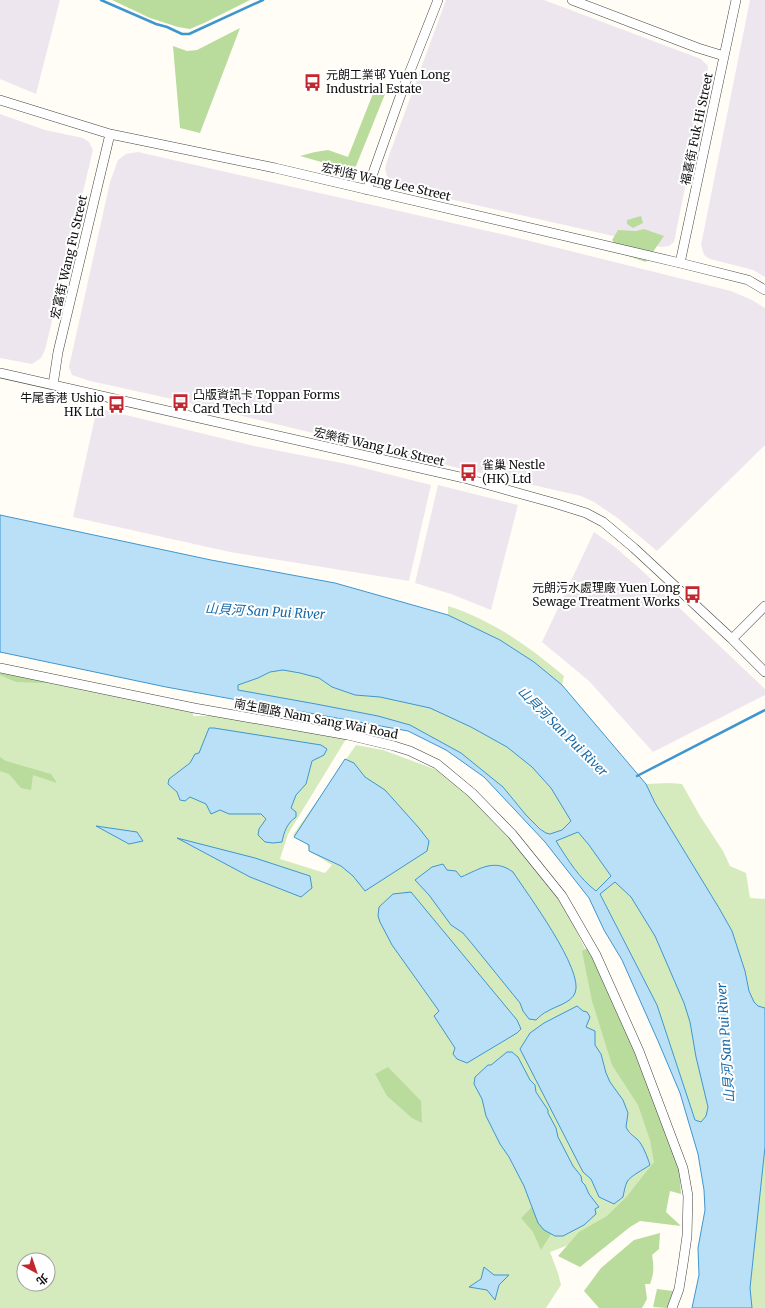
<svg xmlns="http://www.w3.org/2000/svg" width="765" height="1308" font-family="Merriweather,'Noto Sans TC',serif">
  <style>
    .industrial { fill: #eee6ef }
    .green { fill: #d5ebbd; fill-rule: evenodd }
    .forest { fill: #b9dc9c }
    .water { fill: #b9e0f7; stroke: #3f96cf; fill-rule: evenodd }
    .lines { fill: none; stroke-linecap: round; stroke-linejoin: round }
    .stream { stroke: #3f96cf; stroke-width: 2.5 }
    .minor-casing { stroke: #444; stroke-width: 10 }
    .minor { stroke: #fff; stroke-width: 9 }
    .labels { text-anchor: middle; stroke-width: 4; stroke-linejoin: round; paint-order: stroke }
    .poi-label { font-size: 12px; fill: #111; stroke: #fff; text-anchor: start }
    .street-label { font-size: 12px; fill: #111; stroke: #fff }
    .water-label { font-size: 13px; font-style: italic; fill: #1768a6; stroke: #fff }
  </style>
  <rect width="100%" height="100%" fill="#fffdf5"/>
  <!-- industrial -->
  <path class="industrial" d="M0 0H60L36 94 0 79Z
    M446 0H544L701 59 708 66 707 80 674 242 669 246 662 247 401 188 392 182 387 176 385 169 387 161Z
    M750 0H765V277L753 270 710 259 704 255 701 245Z
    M0 114 45 130 83 138 89 142 93 150 45 350 41 358 32 364 0 358Z
    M138 152 510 236 731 291 752 300 765 308V445L657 551 619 519 594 502 581 496 454 467 172 399 90 381 72 375 69 367 110 182 118 160 126 154Z
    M97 408 254 446 352 465 431 485 409 581 230 552 73 517Z
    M438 485 518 505 491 610 451 594 415 583Z
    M594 532 615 547 647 575 668 597 765 689V695L653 752 589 681 542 642Z"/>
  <!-- green -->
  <path class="green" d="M448 606C492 620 530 647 564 676L562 685 534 662 500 640 448 615Z
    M0 618 112 628 537 725 680 961 708 1107 706 1116 701 1122 695 1120 664 1028 643 978 600 893 615 882 611 876 596 891C579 877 568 860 556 841L566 836 572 821 562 830 550 834 546 833 541 829 526 815 503 787 410 725 378 716 316 704 249 692 238 690V685L166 687 0 652Z
    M0 668 194 708 193 716H216L337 733 346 739 288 834 280 859 325 873 332 865 309 851 307 844 293 835 356 745 383 750 437 770 472 793 541 869 565 908 604 987 668 1150 590 1237 550 1252 558 1273 561 1285 546 1308H0ZM24 1260H48V1284H24Z
    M670 783 682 784 700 816 723 851 730 866 746 873 750 898 765 899V1008L758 1006 754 1002 749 991 745 971 732 931 719 908 655 803 646 784Z
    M765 1147V1308H752L750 1288Z"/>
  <!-- forest -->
  <path class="forest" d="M112 0H250L204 23 190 29 178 27 150 18Z
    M240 28 200 133 180 128 173 46 187 51 197 50Z
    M374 91 385 94 356 166 352 168 346 169 300 156 315 152 328 150 348 157Z
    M641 216 643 223 633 228 627 224V220Z
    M644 229 664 236 646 262 625 255 612 240 618 230 636 231Z
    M0 665 50 674 53 682 43 683 16 682 0 675Z
    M0 757 6 761 51 774 57 783 33 775 31 790 21 788 9 774 0 771Z
    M593 945 641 1048 679 1166 681 1194 670 1191 666 1212 681 1226 640 1221 630 1227 580 1267 558 1256 579 1232 607 1216 627 1196 654 1162 650 1140 638 1105 612 1065 592 1001 582 951Z
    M388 1067 421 1101 422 1123 412 1118 387 1096 375 1074Z
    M536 1203 555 1228 541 1250 533 1232 521 1218Z
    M660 1233 659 1249 652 1255C654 1266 654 1274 650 1284H645L647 1299 642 1308H599L584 1291 601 1268 634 1240Z
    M657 1289 673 1291 667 1308 653 1307Z"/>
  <!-- water -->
  <path class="water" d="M0 515 211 560 335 583 448 615 500 640 534 662 562 685 646 784 655 803 719 908 732 931 745 971 749 991 754 1002 758 1006 765 1008V1147L750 1288 752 1308H692L699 1275 698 1248 705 1210 704 1190 698 1154 680 1093 658 1041 622 960 604 930 589 898 545 842 484 777 446 750 408 731 166 687 0 652ZM283 670 300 673 319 678 332 687 355 695 380 697 430 708 471 727 507 747 532 767 551 788 571 821 562 830 550 834 546 833 540 829 526 815 503 787 461 753 410 725 378 716 316 704 238 690V685L258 678 270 672ZM578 832 589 845 611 876 596 891C579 878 568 860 556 841ZM615 882 631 897 655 936 684 1003 690 1022 696 1057 708 1107 706 1116 701 1122 695 1120 657 1005 600 894Z
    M209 728H214L321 745 327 749 324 755 312 761 306 784 296 795 291 808 296 812V817C287 823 284 832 282 842L273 843 265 842 258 835 259 829 266 819 261 814H229L220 810 211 814 206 804 190 797 185 801 180 800 177 792 168 784 169 779 190 763 195 754 199 753Z
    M345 759 354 763 365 777 385 790 419 828 429 841 427 851 365 891 353 876 341 866 309 851V845L294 837Z
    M96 826 137 832 143 841 129 844Z
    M177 838 255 858 310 876 312 888 301 897 250 877Z
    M443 864 447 870 456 871 461 877C480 869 494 858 513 872 526 892 585 971 575 993 571 1003 556 1006 548 1011 543 1013 539 1017 536 1020L529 1019 523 1011 520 1003 473 945 463 933 451 925 429 895 415 880 432 867Z
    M411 892 517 1020 521 1029 517 1033 467 1063 457 1059 453 1054 455 1048 434 1016 439 1011 392 945 380 922 378 916 379 907 393 894Z
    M577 1006 583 1011 587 1012 590 1017 586 1027 595 1031V1045L601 1054 606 1073 610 1082 623 1100 628 1113 626 1127C629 1133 632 1135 637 1139 643 1145 647 1156 650 1165 643 1170 630 1176 627 1182 625 1186 624 1192 623 1197L614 1204 599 1197 591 1179 583 1172 520 1049 530 1033 544 1023Z
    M507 1052H512L518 1057 530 1080 535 1085 536 1092 548 1110V1113L556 1128 558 1137 573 1166 581 1176 582 1182 585 1185 589 1194 599 1207 595 1209 596 1214 584 1225 563 1236H555L544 1230 538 1223 524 1186 509 1157 500 1144 486 1116 482 1099 474 1084 475 1077 488 1065H491Z
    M484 1267 494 1275H509L499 1285 495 1300 487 1290 469 1287 481 1279Z"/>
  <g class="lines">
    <!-- stream -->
    <path class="stream" d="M101 0 156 24 167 27 182 34H189L263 0
      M637 776 765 710"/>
    <defs>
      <path id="minor" d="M572 0 698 48 724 56
        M0 100 110 134 275 168 680 263 748 280 765 290
        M367 190 401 94 438 0
        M680 263 736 0
        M0 373 464 478 554 503 586 513 603 522 634 548 732 639 765 672
        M53 385 58 352 110 134
        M732 639 765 606
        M0 668 194 708 348 735 394 746 410 751 437 764 472 793 512 834 562 896 596 955 639 1051 683 1168 688 1196 687 1236 683 1264 679 1289 672 1308"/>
    </defs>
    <!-- minor casing -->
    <use href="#minor" class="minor-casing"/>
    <!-- minor -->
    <use href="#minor" class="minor"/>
  </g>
  <!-- icons -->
  <defs>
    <symbol id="bus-bare" viewBox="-9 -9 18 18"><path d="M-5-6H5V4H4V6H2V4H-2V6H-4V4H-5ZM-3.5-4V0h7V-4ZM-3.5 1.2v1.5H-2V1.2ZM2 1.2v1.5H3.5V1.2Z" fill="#c4262e" stroke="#fff" stroke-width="2.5" paint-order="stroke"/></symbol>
  </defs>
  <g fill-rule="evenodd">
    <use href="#bus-bare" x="300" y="70" width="25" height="25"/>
    <use href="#bus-bare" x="168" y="390" width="25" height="25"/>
    <use href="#bus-bare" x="104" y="392" width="25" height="25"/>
    <use href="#bus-bare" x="456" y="460" width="25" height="25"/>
    <use href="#bus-bare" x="680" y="582" width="25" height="25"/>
  </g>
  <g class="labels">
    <!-- poi labels -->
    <g class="poi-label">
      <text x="326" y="79">元朗工業邨 Yuen Long<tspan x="326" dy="14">Industrial Estate</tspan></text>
      <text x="193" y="399">凸版資訊卡 Toppan Forms<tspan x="193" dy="14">Card Tech Ltd</tspan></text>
      <text x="104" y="402" text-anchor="end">牛尾香港 Ushio<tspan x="104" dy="14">HK Ltd</tspan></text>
      <text x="482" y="469">雀巢 Nestle<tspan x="482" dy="14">(HK) Ltd</tspan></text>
      <text x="680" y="592" text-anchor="end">元朗污水處理廠 Yuen Long<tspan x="680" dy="14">Sewage Treatment Works</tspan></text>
    </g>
    <!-- street labels -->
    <g class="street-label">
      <text transform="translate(697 129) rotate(-78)" y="4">福喜街 Fuk Hi Street</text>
      <text transform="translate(386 182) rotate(13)" y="4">宏利街 Wang Lee Street</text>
      <text transform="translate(69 257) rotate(-77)" y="4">宏富街 Wang Fu Street</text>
      <text transform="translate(379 447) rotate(13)" y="4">宏樂街 Wang Lok Street</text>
      <text transform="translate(316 719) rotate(11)" y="4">南生圍路 Nam Sang Wai Road</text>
    </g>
    <!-- water labels -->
    <g class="water-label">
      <text transform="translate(265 611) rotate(3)" y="5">山貝河 San Pui River</text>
      <text transform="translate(563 731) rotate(45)" y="5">山貝河 San Pui River</text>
      <text transform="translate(725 1043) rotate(-94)" y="5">山貝河 San Pui River</text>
    </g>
  </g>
  <!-- north arrow -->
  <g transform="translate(36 1272) rotate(140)"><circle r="19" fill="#ffffff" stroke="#a0a0a0"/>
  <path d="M0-3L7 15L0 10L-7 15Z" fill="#c4262e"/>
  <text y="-6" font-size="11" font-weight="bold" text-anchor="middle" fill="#111111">北</text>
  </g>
</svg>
